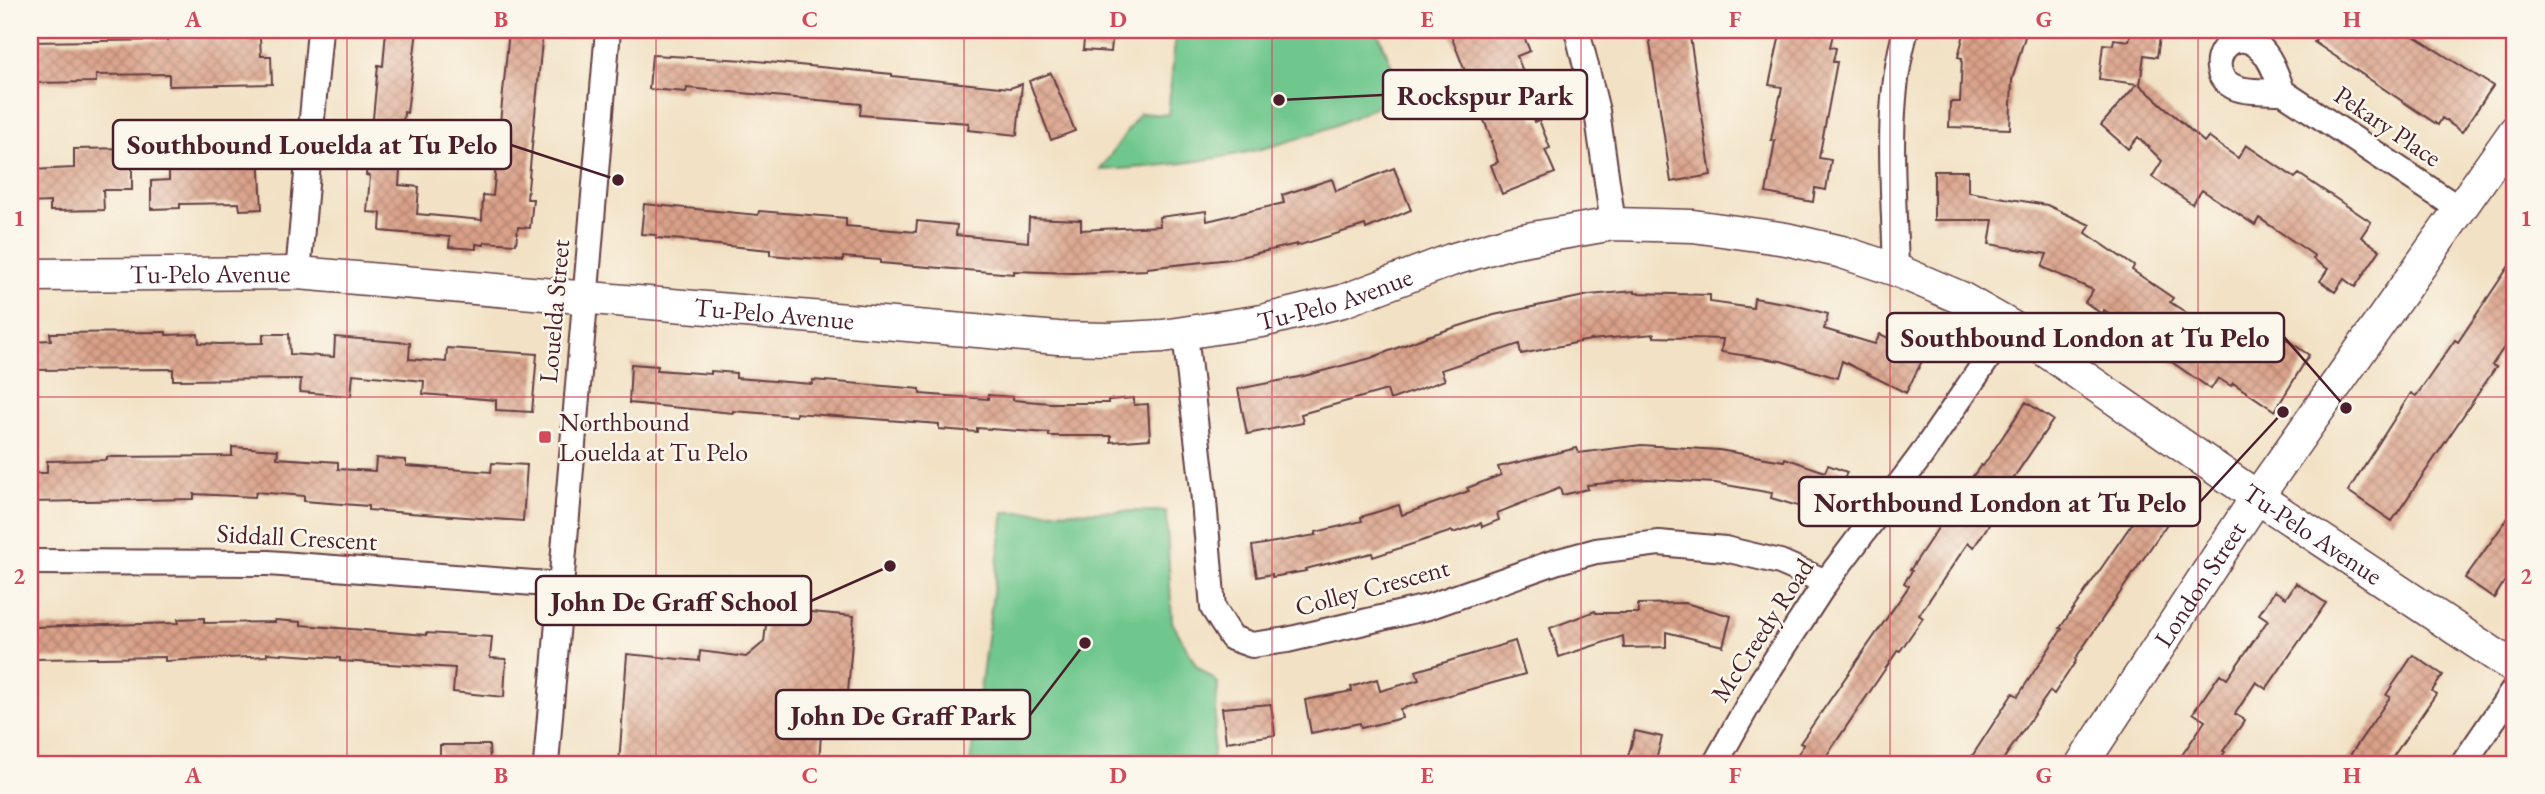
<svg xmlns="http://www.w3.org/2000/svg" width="2545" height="794" font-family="'EB Garamond',serif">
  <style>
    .park { fill: #70c78d; stroke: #5d735c; stroke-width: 2 }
    .building { fill: url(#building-cross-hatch) }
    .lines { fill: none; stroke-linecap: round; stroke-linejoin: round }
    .minor-casing { stroke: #633c42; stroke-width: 28 }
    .tertiary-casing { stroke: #633c42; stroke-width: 35 }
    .minor { stroke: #fff; stroke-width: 24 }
    .tertiary { stroke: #fff; stroke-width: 32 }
    .grid { fill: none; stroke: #d1495b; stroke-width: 2; stroke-opacity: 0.55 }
    .poi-dot { fill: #d1495b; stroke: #fbf7ec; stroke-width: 2.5 }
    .labels { text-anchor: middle; stroke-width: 5; stroke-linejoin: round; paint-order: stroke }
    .street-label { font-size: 26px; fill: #4a1f2b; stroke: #fbf7ec }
    .poi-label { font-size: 26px; fill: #4a1f2b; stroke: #fbf7ec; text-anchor: start }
    .leader { fill: none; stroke: #4a1f2b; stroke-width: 2.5 }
    .callout-dot { fill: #4a1f2b; stroke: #fbf7ec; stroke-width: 2.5 }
    .callout { fill: #fbf7ec; stroke: #4a1f2b; stroke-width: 2.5 }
    .callout-label { font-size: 28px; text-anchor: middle; font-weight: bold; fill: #4a1f2b }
    .neatline { fill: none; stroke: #d1495b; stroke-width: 2.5 }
    .grid-label { font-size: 23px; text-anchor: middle; font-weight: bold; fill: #d1495b }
  </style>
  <defs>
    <pattern id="building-cross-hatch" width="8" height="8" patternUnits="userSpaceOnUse" patternTransform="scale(1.75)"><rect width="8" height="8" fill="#daa189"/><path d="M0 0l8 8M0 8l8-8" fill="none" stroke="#b38370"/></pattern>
  </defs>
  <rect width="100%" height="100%" fill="#fbf7ec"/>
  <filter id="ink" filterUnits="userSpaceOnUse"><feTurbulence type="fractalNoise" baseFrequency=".0143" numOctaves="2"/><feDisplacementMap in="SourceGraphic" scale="14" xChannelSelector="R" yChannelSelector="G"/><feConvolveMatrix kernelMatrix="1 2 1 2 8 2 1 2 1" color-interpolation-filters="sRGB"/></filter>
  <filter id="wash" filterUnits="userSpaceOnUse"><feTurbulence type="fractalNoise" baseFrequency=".00686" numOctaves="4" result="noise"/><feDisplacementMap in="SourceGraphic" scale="28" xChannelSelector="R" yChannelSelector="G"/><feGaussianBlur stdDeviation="1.57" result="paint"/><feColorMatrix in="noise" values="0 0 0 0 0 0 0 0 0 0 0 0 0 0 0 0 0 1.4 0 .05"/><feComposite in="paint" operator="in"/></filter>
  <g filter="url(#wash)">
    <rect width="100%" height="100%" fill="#f2e1c4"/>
    <!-- park -->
    <path class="park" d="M1176 30H1377L1402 91C1313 148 1204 165 1100 170L1140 113 1168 115Z
      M1166 511 1172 622 1196 665 1218 683 1212 764H970L1004 512Z"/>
    <g id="blocks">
      <!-- building -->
      <path class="building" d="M386 30H417L407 113 404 112 399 185 419 187 417 214 482 220 483 195 493 196 509 30H543L527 199H533L530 228 518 227 516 244 484 242V245L476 244V249L449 247 450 237 380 231 381 213 367 212 370 176 366 175 370 128 372 129 378 65 383 66Z
        M1085 30H1113L1111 52 1083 50Z
        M1449 30H1521L1530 51 1517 56 1525 77 1518 80 1534 122 1539 120 1550 148 1545 150 1555 173 1502 194 1491 165 1498 162 1491 142 1492 141Z
        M1648 30H1689L1711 175 1671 182Z
        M1781 30H1834L1830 47 1836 48 1833 62H1837L1819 158 1831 160 1826 190 1815 188 1813 202 1766 193 1775 141 1771 140 1782 87 1769 85Z
        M1965 30H2027L2012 80 2010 129 1949 127 1950 102H1960L1962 58 1958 57Z
        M2131 30H2161L2157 57 2144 55 2140 85 2204 142 2208 137 2238 158 2246 145 2295 178 2299 174 2371 222 2361 237 2380 250 2355 287 2344 279 2335 292 2320 281 2328 269 2313 259 2315 256 2259 218 2255 225 2202 190 2192 204 2152 177 2162 161 2138 137 2128 149 2101 125 2137 84 2099 79 2103 44 2113 45 2114 39 2129 41Z
        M2322 30H2404L2493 86 2462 132 2442 118 2438 125 2314 42Z
        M192 37 260 38 261 56H271L272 84 169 86V74L96 75V82L30 83V42L168 40V38Z
        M652 55 746 60 892 74V76L1010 88 1022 84 1017 135 968 130 969 123 860 115 861 104 687 88 686 92 649 89Z
        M1051 73 1075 131 1051 140 1029 81Z
        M132 148V190H103L104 210 50 211V202L30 203V170L74 168V149Z
        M203 149V155L259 153 262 209 240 210 239 203 180 204V208L151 209V181L169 180V150Z
        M1394 168 1411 210 1366 229 1365 225 1297 246V244L1231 259 1147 268V270L1074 273 1014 271V274L880 263V260L843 257V261L770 255V250L698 243V241L656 238V235L641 234 644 204 758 215 759 211 846 218V226L916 232 917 221 957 225 956 235 1028 242 1029 218 1081 220V230L1160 226 1159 217 1206 211 1207 221 1284 203 1282 195 1332 179 1336 191Z
        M1934 171H1968V192L2047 205 2090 225 2086 233 2134 266 2132 270 2173 298 2170 302 2219 334 2226 324 2267 351 2278 334 2309 355 2275 411 2233 383 2231 386 2218 378 2211 389 2157 352 2160 348 2104 310 2102 314 2085 302 2093 290 2042 267 2047 254 1989 244 1993 220H1934Z
        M2515 257V331L2492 365 2496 367 2392 521 2348 491 2411 393 2416 396 2455 340 2458 342Z
        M1635 291V293L1710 295V302L1753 308 1754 298 1790 304 1828 314 1824 329 1875 344 1880 334 1925 355 1906 393 1842 361 1837 378 1781 361 1721 352 1723 339 1654 337V334L1590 340 1521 354 1519 344 1441 370 1445 380 1390 400 1387 390 1301 414 1303 423 1247 434 1238 389 1304 376 1371 358 1428 336 1494 315 1589 295Z
        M166 332V335L198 334 199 343 220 344 263 343V334H289L290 354 334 357 335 337 410 343 409 359 446 362 447 348 537 354 532 412 496 410V400L423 394 424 381 353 374 351 396 300 392 301 379 173 380V369L30 370V341L51 340 50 333Z
        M631 364 658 366 657 370 711 374V371L736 373V378L812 384 813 380 896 387 920 389V394L988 399V395L1013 397V400L1051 403H1108V400L1134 398V405L1148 404 1150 439 1111 442V436H1049V433L977 428V432L939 429V424L796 413V416L733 411V413L629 403Z
        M2026 402 2053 420 1991 511 1996 514 1974 547 1968 543 1919 615 1923 618 1900 651 1898 650 1821 764H1791L1804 745 1800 743 1909 586 1904 583 1912 571 1910 570 1948 513 1947 512 1981 465 1983 466Z
        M1641 445 1719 450 1784 461 1785 458 1825 472 1828 465 1847 472 1843 481 1846 483 1834 517 1771 498 1772 493 1715 483 1647 479 1587 485 1588 489 1562 495 1560 488 1497 513 1499 520 1482 527 1481 523 1453 533 1452 531 1373 557 1372 553 1305 569 1306 571 1272 577V574L1257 577 1252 546 1316 535V532L1362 521 1361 517 1399 505 1402 515 1469 491 1467 488 1501 475 1498 467 1577 448 1579 453Z
        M232 447 278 450 277 458 338 462V469L375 471 376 458 406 460V466L491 472 492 463 527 465 523 521 368 510V506L304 501V496L256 492 255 497 194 494V499L30 502V473H47V461L107 460V457L232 456Z
        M2151 496 2175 512 2075 659 2076 661 2054 694 2050 691 2000 764H1967L2013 693 2018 696 2062 629 2060 628Z
        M2515 508V565L2494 598 2465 578Z
        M2296 583 2326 603 2266 689 2256 682 2235 714 2245 720 2223 751 2225 752 2217 764H2176L2205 721 2193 713 2220 674 2227 679 2268 620 2259 614 2275 591 2286 598Z
        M1685 603 1731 616 1723 646 1666 632V647L1624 648 1623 636 1559 657 1550 628 1595 611 1596 613H1639L1638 604Z
        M768 608 854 616 846 719 822 717 819 764H619L627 654 699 661 700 651 746 657 764 642Z
        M204 618V623L275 622V620L301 622V625L426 635V633L492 637 490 658 506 659 504 697 453 692 455 668 340 661V658L267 653V656L165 661V657L35 659 34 627 179 623 178 619Z
        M1515 641 1525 674 1400 709 1402 718 1361 728 1360 723 1311 733 1305 700 1352 691 1351 687 1377 679 1380 691 1419 680 1416 671Z
        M2413 655 2443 675 2432 691 2436 694 2388 764H2344L2390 697 2386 695Z
        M1271 704 1275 735 1226 742 1222 708Z
        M1635 731 1662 737 1655 764H1626Z
        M440 745H489L490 764H440Z"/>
    </g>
  </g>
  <g filter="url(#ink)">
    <use href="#blocks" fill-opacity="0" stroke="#633c42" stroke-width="2"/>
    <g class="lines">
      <defs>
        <path id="minor" d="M1577 30 1597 111 1613 224
          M2283 92C2268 91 2247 93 2234 87 2200 71 2229 20 2260 48 2272 59 2277 78 2283 92L2461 210
          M1896 270C1894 190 1884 107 1906 30
          M298 273 320 30
          M1185 334 1203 489 1213 608 1232 638 1252 645 1287 640 1428 607 1555 562 1596 551 1659 543 1725 549 1780 562 1826 582
          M30 562 268 563 561 585
          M546 764 608 30
          M1715 764 1761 682 1826 582 1920 457 2010 326
          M2463 764 2515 688"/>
        <g id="tertiary">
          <path id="s1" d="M30 275 298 273 1058 338 1108 339 1163 336 1262 321 1343 301 1451 260 1511 242 1613 224 1693 226 1786 239 1842 252 1896 270 1959 297 2010 326 2257 497 2515 668"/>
          <path id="s2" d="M2082 764 2257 497 2515 131"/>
        </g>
      </defs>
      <!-- minor casing -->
      <use href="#minor" class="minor-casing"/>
      <!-- tertiary casing -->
      <use href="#tertiary" class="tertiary-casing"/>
      <!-- minor -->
      <use href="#minor" class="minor"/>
      <!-- tertiary -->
      <use href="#tertiary" class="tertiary"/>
    </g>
  </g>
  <!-- grid -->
  <path class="grid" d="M347 30V764M656 30V764M964 30V764M1272 30V764M1581 30V764M1890 30V764M2198 30V764M30 397H2515"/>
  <!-- markers -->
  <rect class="poi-dot" x="538" y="430" width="14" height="14" rx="3.5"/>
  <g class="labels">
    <!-- street labels -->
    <g class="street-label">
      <text transform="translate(2388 126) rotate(34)" y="9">Pekary Place</text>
      <text dy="9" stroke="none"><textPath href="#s1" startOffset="180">Tu-Pelo Avenue</textPath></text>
      <text dy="9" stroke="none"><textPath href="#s1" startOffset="1312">Tu-Pelo Avenue</textPath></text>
      <text transform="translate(554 311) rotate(-85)" y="9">Louelda Street</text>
      <text dy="9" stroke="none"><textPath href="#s1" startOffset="746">Tu-Pelo Avenue</textPath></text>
      <text dy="9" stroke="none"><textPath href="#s1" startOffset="2384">Tu-Pelo Avenue</textPath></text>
      <text transform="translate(297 537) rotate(3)" y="9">Siddall Crescent</text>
      <text dy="9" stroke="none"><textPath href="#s2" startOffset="215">London Street</textPath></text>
      <text transform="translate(1372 587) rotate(-15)" y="9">Colley Crescent</text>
      <text transform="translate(1762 630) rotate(-57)" y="9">McCreedy Road</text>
    </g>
    <!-- poi labels -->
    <g class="poi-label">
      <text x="559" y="431">Northbound<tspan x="559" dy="30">Louelda at Tu Pelo</tspan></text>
    </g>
  </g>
  <!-- callouts -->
  <path class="leader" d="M1279 100L1383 95M618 180L511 145M2346 408L2284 337M2283 412L2200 502M890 566L811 601M1085 643L1030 715"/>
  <g class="callout-dot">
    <circle cx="1279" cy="100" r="7"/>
    <circle cx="618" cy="180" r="7"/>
    <circle cx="2346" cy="408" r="7"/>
    <circle cx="2283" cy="412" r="7"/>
    <circle cx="890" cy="566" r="7"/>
    <circle cx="1085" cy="643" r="7"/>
  </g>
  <g class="callout">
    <rect x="1383" y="70" width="204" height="49" rx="7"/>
    <rect x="113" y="120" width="398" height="49" rx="7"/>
    <rect x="1887" y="313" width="397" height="49" rx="7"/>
    <rect x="1799" y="477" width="401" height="49" rx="7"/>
    <rect x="536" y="576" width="275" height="49" rx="7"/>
    <rect x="776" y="690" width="254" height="49" rx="7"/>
  </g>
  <g class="callout-label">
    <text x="1485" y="105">Rockspur Park</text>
    <text x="312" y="154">Southbound Louelda at Tu Pelo</text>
    <text x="2085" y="347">Southbound London at Tu Pelo</text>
    <text x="2000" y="512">Northbound London at Tu Pelo</text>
    <text x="674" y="611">John De Graff School</text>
    <text x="903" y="725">John De Graff Park</text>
  </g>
  <!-- margin -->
  <rect width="2545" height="794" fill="none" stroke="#fbf7ec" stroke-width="77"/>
  <rect x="38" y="38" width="2468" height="718" class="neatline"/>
  <g class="grid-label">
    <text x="193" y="27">A</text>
    <text x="501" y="27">B</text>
    <text x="810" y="27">C</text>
    <text x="1118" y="27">D</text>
    <text x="1427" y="27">E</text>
    <text x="1735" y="27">F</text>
    <text x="2044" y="27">G</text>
    <text x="2352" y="27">H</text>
    <text x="19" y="226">1</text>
    <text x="2526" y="226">1</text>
    <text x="19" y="584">2</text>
    <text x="2526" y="584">2</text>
    <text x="193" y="783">A</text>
    <text x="501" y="783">B</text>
    <text x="810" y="783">C</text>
    <text x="1118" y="783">D</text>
    <text x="1427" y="783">E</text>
    <text x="1735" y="783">F</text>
    <text x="2044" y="783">G</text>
    <text x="2352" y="783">H</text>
  </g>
</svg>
